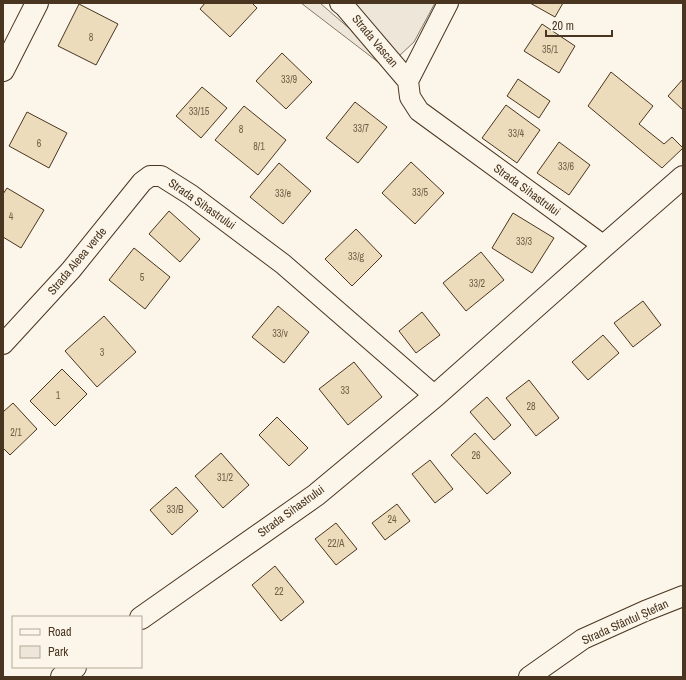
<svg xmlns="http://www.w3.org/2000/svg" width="686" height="680" font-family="'Archivo Narrow',sans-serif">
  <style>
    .green { fill: #ede6d9; stroke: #887966 }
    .building { fill: #ecdcbc; stroke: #4a3520 }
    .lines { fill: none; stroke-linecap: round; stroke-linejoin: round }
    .street-casing { stroke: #4a3520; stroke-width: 22 }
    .secondary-casing { stroke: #4a3520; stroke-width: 24 }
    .street { stroke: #fbf6e9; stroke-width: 20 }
    .secondary { stroke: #fbf6e9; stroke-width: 22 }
    .labels { text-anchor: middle; stroke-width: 3; stroke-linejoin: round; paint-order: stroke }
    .number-label { font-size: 10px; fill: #725f47 }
    .street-label { font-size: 12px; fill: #4a3520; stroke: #fbf6e9 }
  </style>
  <rect width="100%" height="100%" fill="#fbf6e9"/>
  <!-- green -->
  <path class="green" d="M301 3H320L350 29 391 72Z
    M352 3H435L414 42 398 57Z"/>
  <!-- building -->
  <path class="building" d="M205 3H252L257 8 230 37 200 9Z
    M530 3H563L555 17Z
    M79 4 118 24 96 65 58 46Z
    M542 24 575 46 559 73 524 51Z
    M282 53 312 82 286 109 256 81Z
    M611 72 653 106 639 124 664 144 672 137 683 148 662 168 588 106Z
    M518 79 550 101 539 118 507 96Z
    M683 79V110L668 96Z
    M202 87 227 108 201 138 176 116Z
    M355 102 387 127 358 163 326 138Z
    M506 105 540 130 517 163 482 138Z
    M244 106 286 140 258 175 215 140Z
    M27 112 67 133 49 168 9 146Z
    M559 142 590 165 569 195 537 173Z
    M411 162 444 193 415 224 382 193Z
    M279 163 311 191 283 224 250 197Z
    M7 188 44 210 21 248 3 237V194Z
    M169 211 200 239 180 262 149 234Z
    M513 213 554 238 532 273 492 248Z
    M356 229 382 256 352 286 325 259Z
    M134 248 170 277 145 309 109 280Z
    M481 252 504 280 466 311 443 283Z
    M643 301 661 325 633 347 614 323Z
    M278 306 309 332 284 363 252 337Z
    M422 312 440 335 416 353 399 331Z
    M104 316 136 352 97 387 65 351Z
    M603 335 619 353 588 380 572 362Z
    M354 362 382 397 348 425 319 389Z
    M62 369 87 394 55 426 30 401Z
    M529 380 559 418 536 436 506 398Z
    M487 397 511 425 494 440 470 412Z
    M13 403 37 429 10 455 3 448V412Z
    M277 417 308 448 289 466 259 435Z
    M475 433 511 473 487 494 451 455Z
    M221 453 249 485 223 508 195 476Z
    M430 460 453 489 435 503 412 474Z
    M176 487 198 511 172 535 150 510Z
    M397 504 410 521 385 540 372 523Z
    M336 523 357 549 336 565 315 539Z
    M275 566 304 602 281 621 252 585Z"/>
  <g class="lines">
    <defs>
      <path id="street" d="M340 3 345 7 408 81
        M408 81 410 97 419 111 604 246
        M408 81 448 3
        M3 344 71 270 142 182 150 176H161L191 195 283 264 435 396
        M529 677 583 639 645 611 683 596"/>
      <path id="secondary" d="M3 70 37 3
        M141 618 316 495 435 396 604 246 683 177
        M62 677 75 667"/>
    </defs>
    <!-- street casing -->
    <use href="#street" class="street-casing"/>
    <!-- secondary casing -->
    <use href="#secondary" class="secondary-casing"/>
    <!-- street -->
    <use href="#street" class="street"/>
    <!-- secondary -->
    <use href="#secondary" class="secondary"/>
  </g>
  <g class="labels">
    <!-- number labels -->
    <g class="number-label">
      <text x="91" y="41">8</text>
      <text x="550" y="53">35/1</text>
      <text x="289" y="83">33/9</text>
      <text x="199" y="115">33/15</text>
      <text x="361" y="132">33/7</text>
      <text x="241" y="133">8</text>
      <text x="516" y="137">33/4</text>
      <text x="39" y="147">6</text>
      <text x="259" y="150">8/1</text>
      <text x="566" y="170">33/6</text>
      <text x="420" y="196">33/5</text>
      <text x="283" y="197">33/e</text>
      <text x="11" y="220">4</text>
      <text x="524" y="245">33/3</text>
      <text x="356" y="260">33/g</text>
      <text x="142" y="281">5</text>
      <text x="477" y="287">33/2</text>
      <text x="280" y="337">33/v</text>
      <text x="102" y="356">3</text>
      <text x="345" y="394">33</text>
      <text x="58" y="399">1</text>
      <text x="531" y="410">28</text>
      <text x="16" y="436">2/1</text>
      <text x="476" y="459">26</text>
      <text x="225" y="481">31/2</text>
      <text x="175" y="513">33/B</text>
      <text x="392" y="523">24</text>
      <text x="336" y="547">22/A</text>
      <text x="279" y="595">22</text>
    </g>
    <!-- street labels -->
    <g class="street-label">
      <text transform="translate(375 41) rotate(50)" y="4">Strada Vascan</text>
      <text transform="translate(527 190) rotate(36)" y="4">Strada Sihastrului</text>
      <text transform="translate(202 204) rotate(35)" y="4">Strada Sihastrului</text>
      <text transform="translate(77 261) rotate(-50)" y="4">Strada Aleea verde</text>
      <text transform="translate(291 511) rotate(-36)" y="4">Strada Sihastrului</text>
      <text transform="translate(625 622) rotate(-24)" y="4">Strada Sfântul Ștefan</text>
    </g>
  </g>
  <!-- border -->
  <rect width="686" height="680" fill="none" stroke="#4a3520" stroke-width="8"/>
  <!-- legend -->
  <rect x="12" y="616" width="130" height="52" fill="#fbf6e9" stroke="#b4a999"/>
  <rect x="20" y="629" width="20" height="6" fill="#fbf6e9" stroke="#b4a999"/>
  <text x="48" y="636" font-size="12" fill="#4a3520">Road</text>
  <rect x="20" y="646" width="20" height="12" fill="#ede6d9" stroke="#b4a999"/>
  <text x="48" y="656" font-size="12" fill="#4a3520">Park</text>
  <!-- scale -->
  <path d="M546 30v6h66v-6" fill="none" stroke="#4a3520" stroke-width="2"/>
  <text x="552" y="30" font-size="12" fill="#4a3520" stroke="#fbf6e9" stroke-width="3" paint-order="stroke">20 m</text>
</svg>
